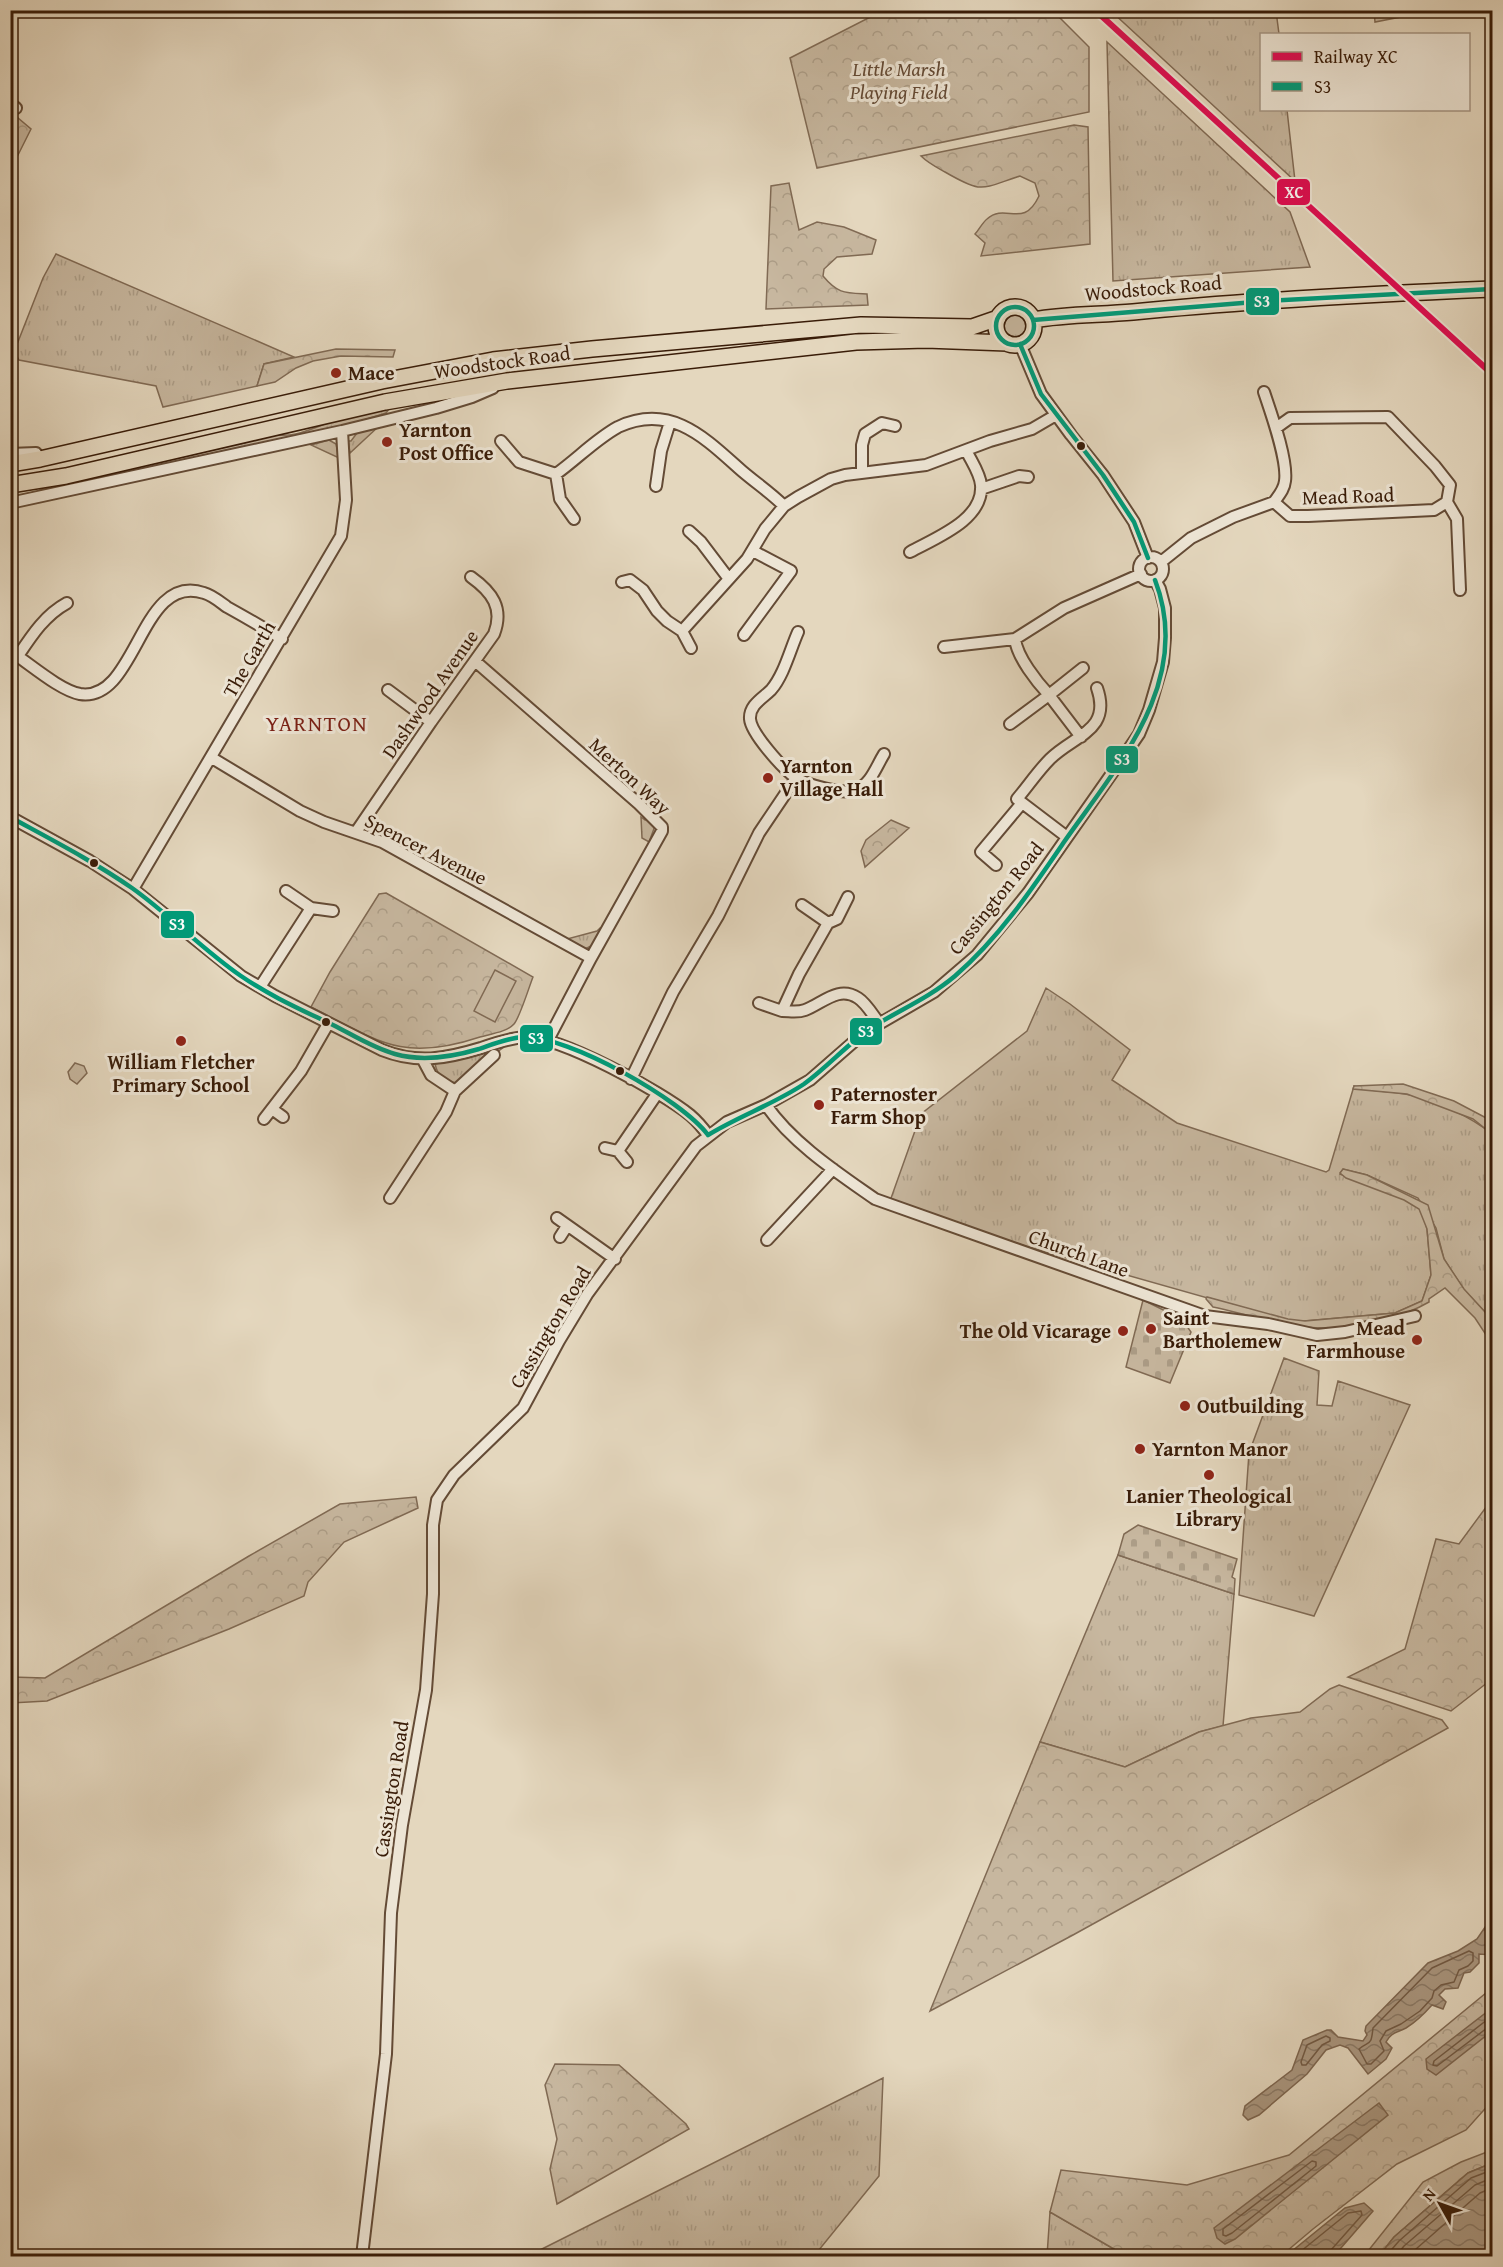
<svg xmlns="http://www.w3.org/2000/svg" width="1503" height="2267" font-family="'Gentium Book Plus',serif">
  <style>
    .grass { fill: url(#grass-tufts); stroke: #806a54; stroke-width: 1.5 }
    .forest { fill: url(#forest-crowns); stroke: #806a54; stroke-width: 1.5 }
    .cemetery { fill: url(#cemetery-stones); stroke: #806a54; stroke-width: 1.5 }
    .pitch { fill: #c7b79f; stroke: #806a54; stroke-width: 1.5 }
    .water { fill: url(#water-waves); stroke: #7d6650; stroke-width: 1.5 }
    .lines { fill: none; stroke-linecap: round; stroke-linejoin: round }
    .shore { stroke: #725a44; stroke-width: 1.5 }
    .minor-casing { stroke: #644b36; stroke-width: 14 }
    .highway-casing { stroke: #391c08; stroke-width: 18 }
    .minor { stroke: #ede5d5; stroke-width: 10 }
    .highway { stroke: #e4d7be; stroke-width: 15 }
    .bus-1-casing { stroke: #ede5d5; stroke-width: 9 }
    .bus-1 { stroke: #009b79; stroke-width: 4.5 }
    .rail-1-casing { stroke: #ede5d5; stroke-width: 10 }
    .rail-1 { stroke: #df0d52; stroke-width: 6 }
    .poi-dot { fill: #8f2418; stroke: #ede5d5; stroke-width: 2 }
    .bus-dot { fill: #391c08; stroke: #ede5d5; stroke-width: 2 }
    .labels { text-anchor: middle; stroke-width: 6; stroke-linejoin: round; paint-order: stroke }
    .park-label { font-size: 20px; font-style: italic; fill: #644a35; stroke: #ede5d5 }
    .street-label { font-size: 20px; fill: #391c08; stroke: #ede5d5 }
    .poi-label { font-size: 20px; font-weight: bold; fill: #391c08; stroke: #ede5d5; text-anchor: start }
    .quarter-label { font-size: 22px; letter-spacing: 1.5px; fill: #7a1f14; stroke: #ede5d5 }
    .line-badge { stroke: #ede5d5; stroke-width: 2 }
    .badge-label { font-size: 16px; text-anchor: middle; font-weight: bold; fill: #fff }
  </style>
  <defs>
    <pattern id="grass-tufts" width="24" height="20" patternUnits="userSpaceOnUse" patternTransform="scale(1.5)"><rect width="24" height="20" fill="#c7b79f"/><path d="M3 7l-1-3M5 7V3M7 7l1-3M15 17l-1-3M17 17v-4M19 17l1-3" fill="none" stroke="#ac9d87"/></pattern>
    <pattern id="forest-crowns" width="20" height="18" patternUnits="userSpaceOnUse" patternTransform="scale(1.5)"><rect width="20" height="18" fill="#c7b79f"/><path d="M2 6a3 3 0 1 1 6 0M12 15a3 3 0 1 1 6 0" fill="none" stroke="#ac9d87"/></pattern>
    <pattern id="cemetery-stones" width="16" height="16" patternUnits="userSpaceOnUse" patternTransform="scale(1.5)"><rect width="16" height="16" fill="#c7b79f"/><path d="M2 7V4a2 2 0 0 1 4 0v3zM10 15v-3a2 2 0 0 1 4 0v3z" fill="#ac9d87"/></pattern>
    <pattern id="water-waves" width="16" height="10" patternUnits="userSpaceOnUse" patternTransform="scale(1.5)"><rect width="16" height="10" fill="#aa9780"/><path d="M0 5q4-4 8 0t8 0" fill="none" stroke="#8b7a67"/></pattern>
  </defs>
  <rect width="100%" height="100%" fill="#e4d7be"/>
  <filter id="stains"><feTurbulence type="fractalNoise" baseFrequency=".00333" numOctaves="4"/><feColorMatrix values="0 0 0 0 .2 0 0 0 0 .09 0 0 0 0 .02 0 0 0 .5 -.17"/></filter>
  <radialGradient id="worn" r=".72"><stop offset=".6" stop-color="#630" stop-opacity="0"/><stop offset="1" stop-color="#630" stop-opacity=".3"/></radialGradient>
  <!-- grass -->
  <path class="grass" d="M1374 10H1430L1431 11 1375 22Z
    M1111 11H1276L1279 34H1262V110H1287L1295 181Z
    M1107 42 1290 212 1310 267 1113 281Z
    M56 254 294 357 264 364 257 386 163 407 156 386 19 360 14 352 43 278Z
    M1004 327a12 12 0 1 1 24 0a12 12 0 1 1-24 0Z
    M386 407 389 409 386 413 345 426 54 490 40 489V483L268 433C293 441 317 426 340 418 354 412 371 411 386 407Z
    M378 427 350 453 348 441H351L357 433Z
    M329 440 336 444 339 458 311 445Z
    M641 817 645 820 649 819 655 826 649 842 642 838Z
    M600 928 603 929 595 944 583 950 567 939 597 931Z
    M1046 988 1070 1004 1130 1050 1112 1080 1177 1123 1326 1172 1329 1170 1354 1086C1371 1092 1387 1091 1405 1094 1432 1098 1471 1117 1492 1134V1324L1485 1312 1464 1290 1444 1259 1436 1228 1418 1198 1367 1175 1343 1169 1340 1174 1421 1204 1427 1229 1431 1275 1422 1301 1395 1313 1292 1322 1028 1247 890 1201 921 1114 1027 1031Z
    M504 1047 456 1083C443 1080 438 1077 435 1064Z
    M75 1063 84 1066 87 1073 77 1084 70 1079 68 1072Z
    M1284 1358 1319 1371 1317 1405 1332 1406 1338 1381 1410 1405 1314 1616 1239 1595 1249 1453Z
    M1118 1555 1234 1594 1223 1726 1199 1732 1125 1767 1040 1742Z
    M883 2078 879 2176 814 2256H528Z
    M1050 2212 1126 2256H1047Z"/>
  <!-- forest -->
  <path class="forest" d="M882 11H1053L1089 47V112L817 168 790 58Z
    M11 112 31 129 11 169Z
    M1074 125 1088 127 1090 244 981 256 985 243 975 234C979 230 982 223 987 219 1006 202 1023 230 1039 196L1035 183 1020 176C980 189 983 194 945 172 936 167 928 163 921 156Z
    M789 183 799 230 817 222 844 227 876 240 872 254 837 257 824 269 823 276C838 294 845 293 867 294L868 305 766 309 771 186Z
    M336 349 395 350 393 357 341 356 313 361 296 368 275 382 257 386 264 364Z
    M891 820 909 828 865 867 861 851 866 840Z
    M386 893 533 977C529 987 520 1017 514 1024 507 1032 490 1034 480 1037 402 1063 378 1041 311 1007L330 972 379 894Z
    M1403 1084 1454 1101 1492 1121V1134L1473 1119 1407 1094 1353 1089 1354 1086Z
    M1343 1169 1367 1175 1428 1205 1444 1259 1464 1289 1485 1312 1492 1324V1344L1475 1318 1445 1288 1429 1299V1302C1400 1319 1360 1327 1327 1328 1293 1329 1246 1314 1213 1307L1206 1299 1207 1297 1288 1319 1305 1321 1395 1313 1422 1301 1431 1275 1427 1229 1419 1209 1404 1200 1346 1178 1340 1173Z
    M416 1497 418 1508 344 1542 308 1582 304 1596 229 1629 47 1701 11 1703V1677L45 1678 249 1556 340 1504Z
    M1492 1499V1679L1451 1711 1348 1677 1405 1649 1436 1539 1459 1544Z
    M1339 1685 1442 1720 1448 1728 1073 1935 930 2011 1040 1742 1125 1767 1199 1732 1251 1718 1300 1712 1330 1689Z
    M1492 1988V2101L1466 2130 1397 2164 1313 2229 1281 2256H1126L1050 2212 1061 2170 1187 2185 1289 2155Z
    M555 2064 619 2065 686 2124 689 2129 557 2204 550 2169 557 2139 545 2085Z
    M1492 2150V2163L1468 2173 1394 2237 1379 2256H1364L1423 2182 1461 2162Z"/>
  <!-- cemetery -->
  <path class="cemetery" d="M1143 1300 1182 1319 1191 1332 1170 1383 1126 1367Z
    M1138 1525 1237 1559 1232 1577 1235 1579 1234 1594 1118 1555 1124 1534Z"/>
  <!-- pitch -->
  <path class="pitch" d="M495 970 516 981 495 1022 474 1011Z"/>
  <!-- water -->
  <path class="water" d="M1492 1917V1955L1479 1954V1963L1470 1972 1464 1973 1458 1988 1445 1989 1439 1995 1446 2002 1443 2009 1432 2005C1424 2014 1416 2022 1406 2028 1397 2033 1391 2032 1386 2042L1392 2048 1386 2059 1368 2074 1348 2048 1340 2045 1326 2050 1307 2074 1259 2115 1248 2120 1243 2115 1245 2106 1292 2070 1303 2040 1327 2030H1331L1338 2037 1363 2041 1367 2035 1365 2031 1366 2026 1428 1963 1458 1951 1477 1939Z
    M1492 2008V2031L1436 2075 1427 2069 1426 2059Z
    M1379 2103 1388 2115 1235 2239 1225 2244 1217 2238 1214 2228Z
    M1492 2163V2256H1379L1394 2237 1468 2173Z
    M1364 2203 1373 2211 1334 2256H1286L1345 2208Z"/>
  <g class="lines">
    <!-- shore -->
    <path class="shore" d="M1469 1951 1473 1953V1961L1468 1966 1459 1970 1454 1982 1441 1985 1434 1991 1432 1998 1420 2011 1401 2024 1386 2031 1380 2041 1384 2051 1371 2064H1367L1359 2049C1370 2040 1371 2047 1373 2028L1432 1968Z
      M1492 2016 1434 2061 1433 2065 1437 2066 1487 2028 1492 2027
      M1326 2036 1330 2038V2041L1322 2045 1306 2065H1302L1301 2062 1307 2045Z
      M1312 2161 1316 2162V2166L1232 2233 1226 2236 1223 2235V2229Z
      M1295 2256 1348 2213 1361 2211 1362 2215 1331 2250 1330 2256
      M1386 2256 1399 2241 1471 2178 1492 2170
      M1396 2256 1404 2246 1475 2185 1492 2178
      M1408 2256 1480 2193 1492 2188"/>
    <defs>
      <path id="minor" d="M10 103 16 108
        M1020 344 1041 394 1071 435 1103 475 1134 522 1148 558
        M1264 392C1271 413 1288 460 1285 481 1284 490 1279 495 1274 502
        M1276 428 1290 418 1388 417 1435 466 1450 485 1447 502 1457 519 1460 590
        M501 441 519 462 556 474C577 459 596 439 618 427 671 402 706 439 742 471 756 483 771 493 784 506
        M10 454 36 453 38 457
        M862 471V445L865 434 882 423 895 426
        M556 474 560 499 574 519
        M656 486 661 451 670 422
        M981 489 1019 476 1028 477
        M1274 502 1290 516H1308L1434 510 1447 502
        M10 503 342 431 436 408 472 397 493 388
        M689 531 701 542 729 579
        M910 552C935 538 984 520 981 485 980 473 971 461 966 450
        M1139 569a12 12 0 1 1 24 0a12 12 0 1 1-24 0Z
        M1161 562 1191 538 1233 517 1274 502
        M622 582 630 580 643 590 657 611 667 621 682 631
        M798 632C790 650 784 675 771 690 763 698 749 705 750 719 751 733 782 768 795 777 806 785 843 795 856 790 871 784 876 767 884 754
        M744 635 791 571 753 551
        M944 647 1015 639 1064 608 1141 574
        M691 648 682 631 747 559 765 529 784 506 798 497 831 479 845 475 926 465 990 441 1032 429 1056 415
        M10 651C29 663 59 690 80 694 137 703 140 571 204 593 212 595 220 602 227 607 245 617 264 628 282 639
        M18 656C32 635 45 615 67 603
        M475 661 639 804 662 827V831L591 958 548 1040
        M388 690 431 722
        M1010 724 1049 695C1037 682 1017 657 1015 639
        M1081 737 1049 695 1083 668
        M212 758 300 811 324 822 382 842 591 958
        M10 817 90 861 133 889 241 976 275 996 382 1050C417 1064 445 1059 481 1048 495 1043 510 1038 525 1037 560 1036 662 1092 690 1115 697 1121 703 1128 708 1135
        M356 832 431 722 494 634C504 608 492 592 471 577
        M1067 837 1017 799C1028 786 1038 771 1050 759 1074 735 1112 731 1097 688
        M996 865 981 852 1022 803
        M133 889 341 536 346 500 342 431
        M848 897 837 919 828 923 799 974 782 1011C790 1011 797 1013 805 1010 822 1004 838 985 858 998 866 1003 873 1015 879 1023
        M802 905 828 923
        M311 908 333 911
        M260 987 311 908 286 891
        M759 1003 782 1011
        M423 1060 431 1075 455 1091 494 1055
        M631 1079 673 992 718 916 759 833 796 778
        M766 1105C792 1143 838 1173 875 1199L1205 1316 1268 1324 1317 1335 1345 1332 1415 1316
        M272 1109 283 1117
        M264 1119 301 1071 328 1024
        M605 1148 618 1151
        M627 1162 618 1151 657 1094
        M390 1198 446 1112 455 1091
        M557 1218 615 1259
        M560 1237 567 1226
        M767 1240 833 1169
        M362 2256 386 2054 391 1913 402 1825 426 1690 433 1594V1525L437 1500 454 1475 523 1408 559 1341 588 1293 696 1146 727 1122 766 1105 810 1080 865 1032 934 992 977 955 1028 893 1122 759 1139 734 1149 710 1163 662 1165 638V608L1160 589 1155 580"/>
      <path id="highway" d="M996 326a19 19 0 1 1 38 0a19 19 0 1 1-38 0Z
        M1033 320C1066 314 1099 315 1133 312 1252 300 1372 294 1492 289
        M10 464 40 459 382 381 493 360 592 349 861 325 972 327 998 318
        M10 485 66 476 385 402 507 381 856 342 926 340 1007 343"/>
    </defs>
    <!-- minor casing -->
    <use href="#minor" class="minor-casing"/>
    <!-- highway casing -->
    <use href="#highway" class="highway-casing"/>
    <!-- minor -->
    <use href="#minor" class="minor"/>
    <!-- highway -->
    <use href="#highway" class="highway"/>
    <defs>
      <path id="bus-1" d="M996 326a19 19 0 1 1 38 0a19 19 0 1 1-38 0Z
        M1033 320 1267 301 1492 289
        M1020 344 1041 394 1103 475 1134 522 1148 558
        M10 817C52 840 93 861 132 888 170 915 203 950 241 976 270 996 302 1010 333 1025 353 1035 373 1048 395 1054 423 1062 452 1057 479 1049 493 1044 508 1038 523 1037 568 1035 682 1100 708 1135
        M708 1135C739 1116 774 1104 804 1084 829 1066 849 1042 874 1026 902 1009 930 997 955 976 999 938 1032 889 1064 842 1118 765 1194 681 1155 580"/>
    </defs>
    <!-- bus-1 casing -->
    <use href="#bus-1" class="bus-1-casing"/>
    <!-- bus-1 -->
    <use href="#bus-1" class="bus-1"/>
    <defs>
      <path id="rail-1" d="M1095 10 1492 374"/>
    </defs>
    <!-- rail-1 casing -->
    <use href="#rail-1" class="rail-1-casing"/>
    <!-- rail-1 -->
    <use href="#rail-1" class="rail-1"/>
  </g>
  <!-- markers -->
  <g class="poi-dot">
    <circle cx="336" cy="373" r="6"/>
    <circle cx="387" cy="442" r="6"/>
    <circle cx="768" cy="778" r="6"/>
    <circle cx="181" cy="1041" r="6"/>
    <circle cx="819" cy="1105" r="6"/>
    <circle cx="1151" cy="1329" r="6"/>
    <circle cx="1123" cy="1331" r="6"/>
    <circle cx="1417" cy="1340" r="6"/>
    <circle cx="1185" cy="1406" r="6"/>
    <circle cx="1140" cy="1449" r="6"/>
    <circle cx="1209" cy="1475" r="6"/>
  </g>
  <g class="bus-dot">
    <circle cx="1081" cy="446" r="5"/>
    <circle cx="94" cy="863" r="5"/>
    <circle cx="326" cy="1022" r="5"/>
    <circle cx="620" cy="1071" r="5"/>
  </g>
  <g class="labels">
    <!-- park labels -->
    <g class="park-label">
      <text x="899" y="76">Little Marsh<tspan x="899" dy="23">Playing Field</tspan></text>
    </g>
    <!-- street labels -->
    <g class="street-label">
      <text transform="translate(1153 288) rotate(-5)" y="7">Woodstock Road</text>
      <text transform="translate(502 362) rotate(-8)" y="7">Woodstock Road</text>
      <text transform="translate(1348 496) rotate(-2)" y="7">Mead Road</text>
      <text transform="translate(249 659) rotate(-60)" y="7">The Garth</text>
      <text transform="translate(430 694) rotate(-55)" y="7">Dashwood Avenue</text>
      <text transform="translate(630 776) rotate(43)" y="7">Merton Way</text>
      <text transform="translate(426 849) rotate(27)" y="7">Spencer Avenue</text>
      <text transform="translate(996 898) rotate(-51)" y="7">Cassington Road</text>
      <text transform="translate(1079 1253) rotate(20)" y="7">Church Lane</text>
      <text transform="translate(550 1327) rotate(-59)" y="7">Cassington Road</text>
      <text transform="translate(391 1789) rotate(-81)" y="7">Cassington Road</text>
    </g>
    <!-- poi labels -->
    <g class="poi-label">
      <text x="348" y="380">Mace</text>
      <text x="399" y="437">Yarnton<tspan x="399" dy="23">Post Office</tspan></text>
      <text x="780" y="773">Yarnton<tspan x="780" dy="23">Village Hall</tspan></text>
      <text x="181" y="1069" text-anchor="middle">William Fletcher<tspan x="181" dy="23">Primary School</tspan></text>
      <text x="831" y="1101">Paternoster<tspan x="831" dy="23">Farm Shop</tspan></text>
      <text x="1163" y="1325">Saint<tspan x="1163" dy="23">Bartholemew</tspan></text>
      <text x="1405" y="1335" text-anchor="end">Mead<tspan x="1405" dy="23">Farmhouse</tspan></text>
      <text x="1111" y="1338" text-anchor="end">The Old Vicarage</text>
      <text x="1197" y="1413">Outbuilding</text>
      <text x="1152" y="1456">Yarnton Manor</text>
      <text x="1209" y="1503" text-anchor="middle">Lanier Theological<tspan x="1209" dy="23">Library</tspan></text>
    </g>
    <!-- quarter labels -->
    <g class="quarter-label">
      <text x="317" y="731">YARNTON</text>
    </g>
  </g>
  <g class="line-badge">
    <rect x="1276" y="178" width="35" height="28" rx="6" fill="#df0d52"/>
    <rect x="1245" y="287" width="35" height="29" rx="6" fill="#009b79"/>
    <rect x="1105" y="745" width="34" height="29" rx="6" fill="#009b79"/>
    <rect x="160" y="910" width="35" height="29" rx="6" fill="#009b79"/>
    <rect x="849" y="1017" width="34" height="29" rx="6" fill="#009b79"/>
    <rect x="519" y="1024" width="35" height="29" rx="6" fill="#009b79"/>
  </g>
  <g class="badge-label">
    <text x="1294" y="198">XC</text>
    <text x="1262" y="307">S3</text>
    <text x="1122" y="765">S3</text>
    <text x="177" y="930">S3</text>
    <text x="866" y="1037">S3</text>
    <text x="536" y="1044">S3</text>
  </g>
  <!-- margin -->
  <rect width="1503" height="2267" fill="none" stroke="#e4d7be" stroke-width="36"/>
  <rect x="12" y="12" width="1479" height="2243" fill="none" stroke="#391c08" stroke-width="3"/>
  <rect x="18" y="18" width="1467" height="2231" fill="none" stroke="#391c08" stroke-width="1.5"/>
  <!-- legend -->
  <rect x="1260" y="33" width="210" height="78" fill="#ede5d5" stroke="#a59583" stroke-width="1.5"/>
  <rect x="1272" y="52" width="30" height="9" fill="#df0d52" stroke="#a59583" stroke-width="1.5"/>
  <text x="1314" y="63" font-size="18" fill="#391c08">Railway XC</text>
  <rect x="1272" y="82" width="30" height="9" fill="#009b79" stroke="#a59583" stroke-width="1.5"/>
  <text x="1314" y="93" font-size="18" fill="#391c08">S3</text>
  <!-- north arrow -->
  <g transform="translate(1440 2204) rotate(310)" stroke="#ede5d5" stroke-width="4.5" paint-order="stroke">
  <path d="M0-4.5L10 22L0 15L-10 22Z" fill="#391c08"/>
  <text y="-9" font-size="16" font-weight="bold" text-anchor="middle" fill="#391c08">N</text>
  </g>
  <rect width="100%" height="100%" filter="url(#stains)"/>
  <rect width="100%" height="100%" fill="url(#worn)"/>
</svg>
